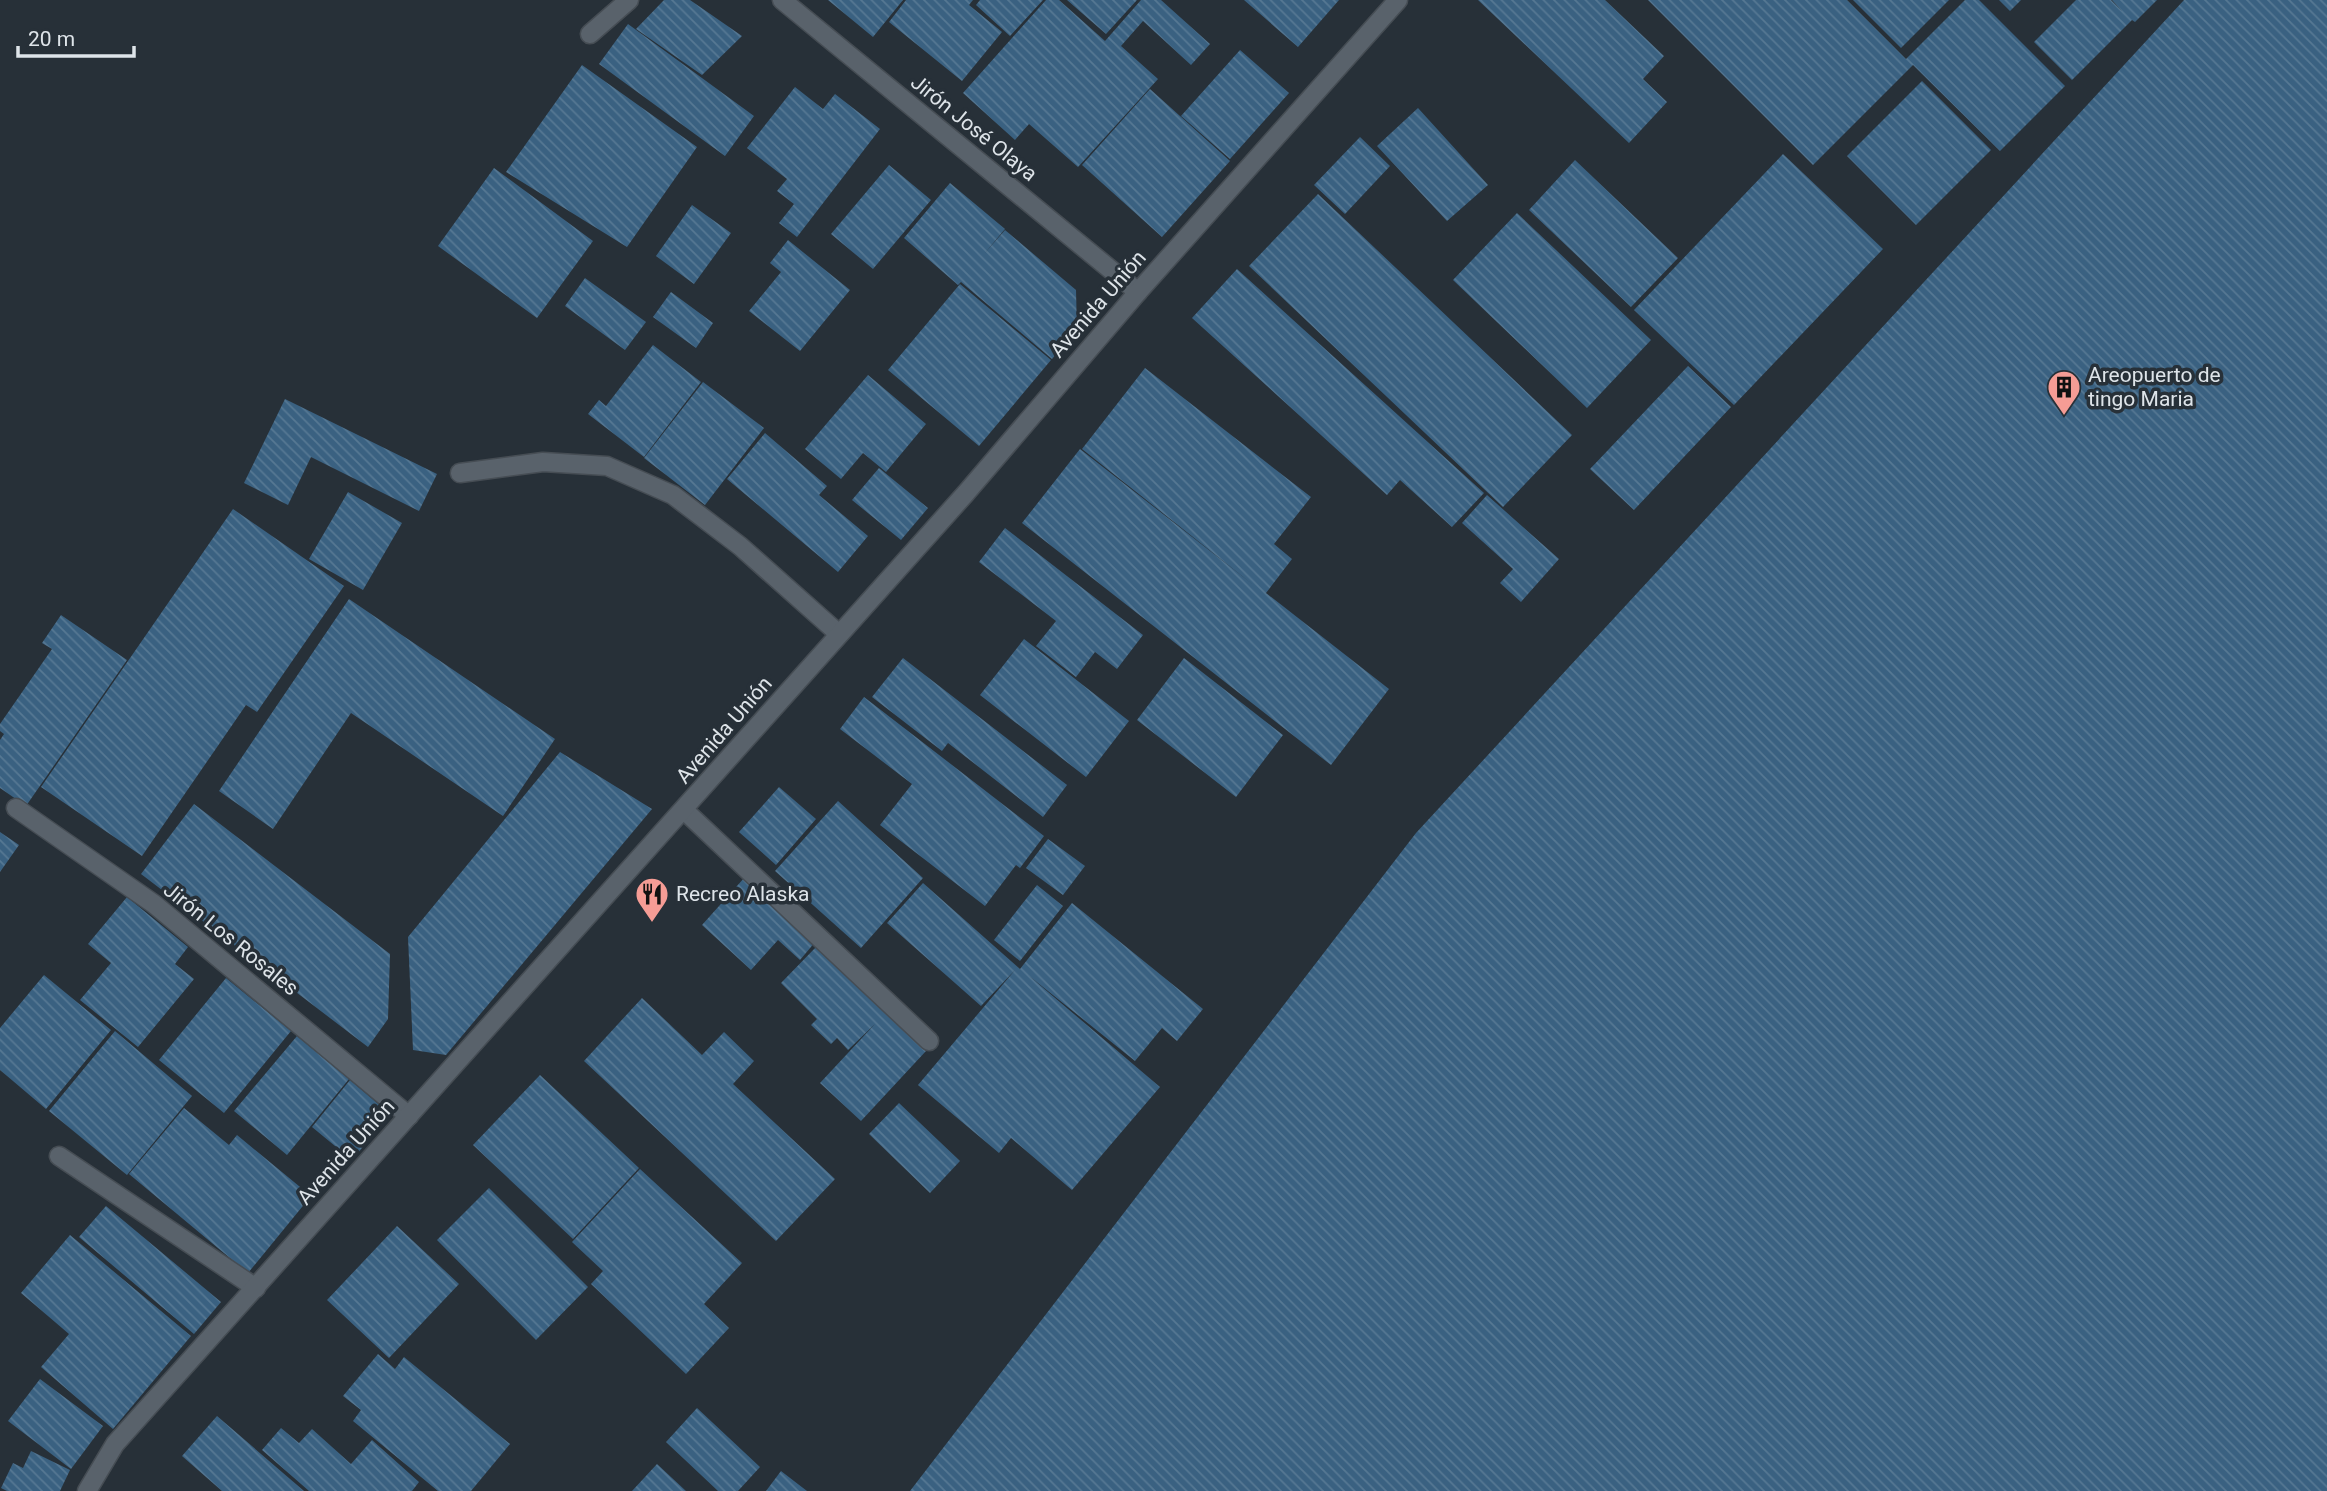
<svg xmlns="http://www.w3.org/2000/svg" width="2327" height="1491" font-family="Roboto,sans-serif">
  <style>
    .building { fill: url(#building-back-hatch) }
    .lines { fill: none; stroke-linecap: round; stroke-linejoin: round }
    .street-casing { stroke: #464d54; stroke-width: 21 }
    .secondary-casing { stroke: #464d54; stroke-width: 21 }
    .street { stroke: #59626b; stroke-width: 18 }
    .secondary { stroke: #59626b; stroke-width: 18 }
    .labels { text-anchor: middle; stroke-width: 7; stroke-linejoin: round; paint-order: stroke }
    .street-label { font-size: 21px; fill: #dee4e9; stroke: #273038 }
    .poi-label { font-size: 21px; fill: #dee4e9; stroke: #273038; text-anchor: start }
  </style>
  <defs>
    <pattern id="building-back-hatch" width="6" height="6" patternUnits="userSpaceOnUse" patternTransform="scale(1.75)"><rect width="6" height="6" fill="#3a6181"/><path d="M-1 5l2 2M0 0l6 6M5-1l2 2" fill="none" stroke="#567893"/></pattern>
  </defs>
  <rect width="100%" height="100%" fill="#273038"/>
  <!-- building -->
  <path class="building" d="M664 0H690L742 36 702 75 636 29Z
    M828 0H903L873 37Z
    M906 0H973L969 5 1002 32 962 81 889 22Z
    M980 0H1043L1010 36 976 5Z
    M1046 0H1059L1105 41 1141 0H1161L1210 44 1191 65 1143 21 1121 46 1158 79 1078 167 1029 124 1015 140 963 93Z
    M1067 0H1137L1106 34Z
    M1244 0H1339L1298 47Z
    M1478 0H1605L1664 56 1643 79 1667 102 1629 143Z
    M1648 0H1847L1906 59 1965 0H1979L2065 86 2000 151 1913 65 1813 165Z
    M1853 0H1949L1901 48Z
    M1999 0H2021L2010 11Z
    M2076 0H2111L2122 11 2112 0H2157L2135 22 2132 20 2072 80 2034 42Z
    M2184 0H2327V1491H910L1416 833Z
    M628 24 754 116 725 156 599 64Z
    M1240 50 1289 93 1230 159 1181 116Z
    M582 65 697 147 627 247 506 172Z
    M1922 81 1991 150 1916 225 1847 156Z
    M795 87 823 109 835 94 880 129 797 237 779 223 794 204 777 191 787 179 747 148Z
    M1150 89 1230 161 1162 237 1082 165Z
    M1418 108 1488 185 1447 221 1377 146Z
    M1360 137 1390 166 1345 214 1314 185Z
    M1783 154 1883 249 1734 405 1634 310Z
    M1575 160 1678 258 1631 307 1529 210Z
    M889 165 931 200 873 269 831 234Z
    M494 168 593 241 537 318 438 246Z
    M950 183 1005 229 984 254 1005 230 1076 290 1077 330 1052 359 961 282 958 285 904 238Z
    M1318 194 1572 435 1503 507 1249 266Z
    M692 205 731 233 694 284 656 256Z
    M1517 213 1651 340 1587 408 1453 280Z
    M788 240 850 290 800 351 749 311 781 272 770 263Z
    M1237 269 1484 493 1452 527 1400 480 1387 495 1192 318Z
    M585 278 646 322 625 350 565 306Z
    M960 284 1051 360 979 446 888 370Z
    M671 292 713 323 696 348 653 317Z
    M653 345 701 382 644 457 588 414 599 400 606 406Z
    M1688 366 1731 407 1634 510 1590 469Z
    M1145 368 1311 497 1274 544 1292 559 1266 593 1389 689 1331 765 1022 523 1080 449 1256 587 1082 449Z
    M868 375 926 424 886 472 863 453 841 479 805 449Z
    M703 382 764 428 705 505 644 458Z
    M285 399 437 474 419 511 311 457 288 505 244 483Z
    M765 433 827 486 819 495 868 536 838 572 727 479Z
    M879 468 928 508 901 540 852 500Z
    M348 492 402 523 363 590 309 559Z
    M1487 495 1559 559 1521 602 1500 583 1513 569 1462 523Z
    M233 509 344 586 257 712 246 705 142 856 41 787Z
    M1005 528 1143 635 1117 669 1095 652 1076 677 1036 646 1056 621 979 562Z
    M349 599 555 739 503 816 351 713 273 829 219 791Z
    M61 615 127 660 26 806 0 788V740L4 734 0 731V724L52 649 42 643Z
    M1024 639 1129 721 1086 777 980 695Z
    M903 658 1067 785 1043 817 948 743 942 751 872 697Z
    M1184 658 1283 735 1236 797 1137 720Z
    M864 697 1044 836 1020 868 1016 865 985 906 880 825 912 784 840 729Z
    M560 752 652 809 446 1055 413 1050 408 937Z
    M779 787 816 819 776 865 739 832Z
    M838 801 923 878 861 948 775 871Z
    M194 804 390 954 388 1019 368 1047 141 874Z
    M0 832 19 845 0 872Z
    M1048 839 1085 866 1063 895 1026 868Z
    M745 877 816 941 800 960 778 940 751 970 702 925Z
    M923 883 1020 969 1072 903 1203 1009 1177 1041 1162 1028 1135 1061 1028 975 1160 1087 1072 1190 1011 1138 999 1153 918 1085 1015 970 981 1006 887 923Z
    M1037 885 1063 906 1020 961 994 940Z
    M127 897 188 947 175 964 194 979 138 1047 80 1000 111 963 88 944Z
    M817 946 926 1051 861 1121 820 1083 875 1024 848 1050 837 1038 831 1044 811 1025 817 1019 781 983Z
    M44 975 111 1030 46 1109 0 1070V1028Z
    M226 978 291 1031 224 1113 159 1060Z
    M642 998 702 1055 724 1032 754 1061 733 1084 835 1179 776 1241 584 1061Z
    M115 1031 192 1096 127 1175 49 1111Z
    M297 1036 349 1079 287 1155 234 1111Z
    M540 1075 639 1168 573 1239 473 1145Z
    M350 1080 390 1114 352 1160 312 1127Z
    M899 1103 960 1161 930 1193 869 1134Z
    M184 1108 229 1145 237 1135 311 1196 248 1273 129 1174Z
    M640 1169 742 1263 704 1304 729 1328 686 1374 591 1284 603 1271 572 1242Z
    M489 1188 588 1287 536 1340 437 1240Z
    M106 1206 221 1302 194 1334 79 1237Z
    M397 1226 459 1284 389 1358 327 1300Z
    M70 1235 191 1336 113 1429 41 1367 69 1334 21 1293Z
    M378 1354 395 1369 404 1357 510 1444 471 1491H438L353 1421 361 1410 343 1396Z
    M40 1379 103 1426 71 1469 8 1421Z
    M697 1408 760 1467 738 1491H718L666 1442Z
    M217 1416 304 1491H222L182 1456Z
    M281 1428 299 1443 312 1429 351 1464 372 1440 419 1482 412 1491H309L262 1450Z
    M31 1451 70 1470 60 1491H7L1 1488 13 1463 23 1468Z
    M657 1464 686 1491H632Z
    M781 1471 807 1491H766Z"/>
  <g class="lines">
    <defs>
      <path id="street" d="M782 0 1138 292
        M590 34 629 0
        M460 473 543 462 607 466 673 495 740 546 839 634
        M16 808 154 904 409 1116
        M684 810 929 1041
        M59 1156 256 1288"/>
      <path id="secondary" d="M87 1491 115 1444 966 493 1138 292 1398 0"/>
    </defs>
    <!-- street casing -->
    <use href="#street" class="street-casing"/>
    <!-- secondary casing -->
    <use href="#secondary" class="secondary-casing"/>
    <!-- street -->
    <use href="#street" class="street"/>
    <!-- secondary -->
    <use href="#secondary" class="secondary"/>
  </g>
  <!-- icons -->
  <defs>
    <symbol id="building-pin" viewBox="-11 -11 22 30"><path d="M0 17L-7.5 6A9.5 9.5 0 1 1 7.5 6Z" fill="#f59c95" stroke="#273038"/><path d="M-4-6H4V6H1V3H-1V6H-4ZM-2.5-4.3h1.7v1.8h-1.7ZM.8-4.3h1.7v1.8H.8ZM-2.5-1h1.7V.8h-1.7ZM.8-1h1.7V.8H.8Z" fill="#111"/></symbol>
    <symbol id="restaurant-pin" viewBox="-11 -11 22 30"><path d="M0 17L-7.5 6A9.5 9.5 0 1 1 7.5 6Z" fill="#f59c95" stroke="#273038"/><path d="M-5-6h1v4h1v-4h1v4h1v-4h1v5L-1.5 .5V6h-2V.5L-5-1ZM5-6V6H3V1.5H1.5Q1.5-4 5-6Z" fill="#111"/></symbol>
  </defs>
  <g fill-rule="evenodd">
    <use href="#building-pin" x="2045" y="368" width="38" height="52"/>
    <use href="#restaurant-pin" x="633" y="875" width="38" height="52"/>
  </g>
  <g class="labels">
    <!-- street labels -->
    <g class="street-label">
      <text transform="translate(974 128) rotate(39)" y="7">Jirón José Olaya</text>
      <text transform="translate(1098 304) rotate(-49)" y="7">Avenida Unión</text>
      <text transform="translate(724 730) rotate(-49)" y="7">Avenida Unión</text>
      <text transform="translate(231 939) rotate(39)" y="7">Jirón Los Rosales</text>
      <text transform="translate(346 1152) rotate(-48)" y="7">Avenida Unión</text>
    </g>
    <!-- poi labels -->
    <g class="poi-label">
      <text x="2088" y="382">Areopuerto de<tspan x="2088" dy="24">tingo Maria</tspan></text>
      <text x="676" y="901">Recreo Alaska</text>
    </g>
  </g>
  <!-- scale -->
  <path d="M18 46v10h116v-10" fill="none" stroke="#dee4e9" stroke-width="3.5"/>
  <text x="28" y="46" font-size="21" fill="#dee4e9" stroke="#273038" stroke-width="5" paint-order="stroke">20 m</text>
</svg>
